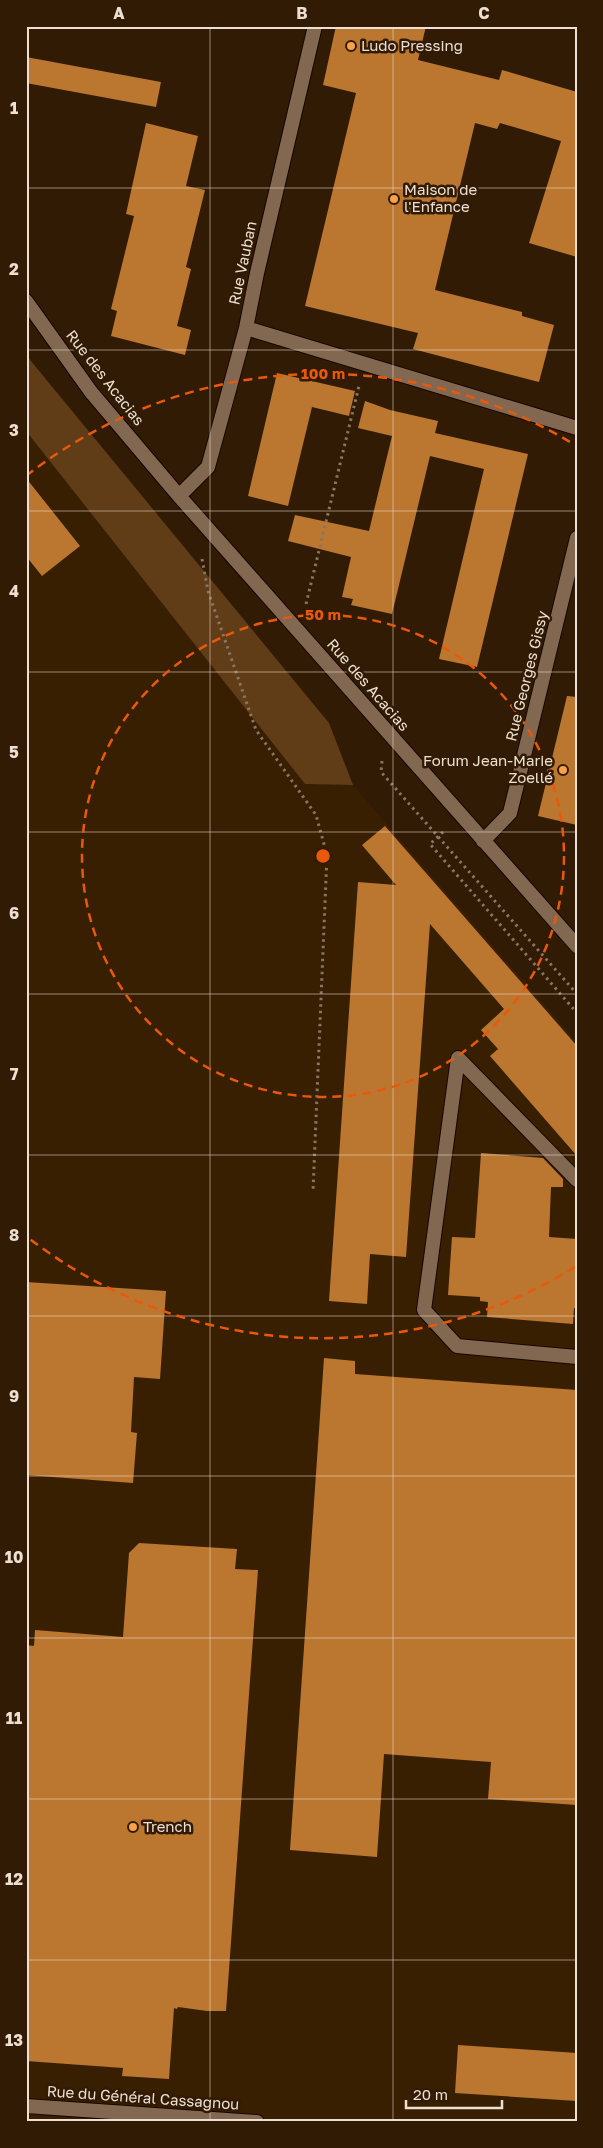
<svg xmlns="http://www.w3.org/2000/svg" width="603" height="2148" font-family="'Golos Text',sans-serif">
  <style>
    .built { fill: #391f02 }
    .forest { fill: #603c17 }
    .building { fill: #bb772f }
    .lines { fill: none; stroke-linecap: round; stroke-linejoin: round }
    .service-casing { stroke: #180500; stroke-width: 16 }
    .minor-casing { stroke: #180500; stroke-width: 16 }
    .path { stroke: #887664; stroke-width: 3; stroke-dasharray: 2.5 4; stroke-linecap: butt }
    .service { stroke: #836851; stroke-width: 14 }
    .minor { stroke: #836851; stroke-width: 14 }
    .grid { fill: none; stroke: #eedfd2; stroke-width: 1; stroke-opacity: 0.55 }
    .ring { fill: none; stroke: #e8590c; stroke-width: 2.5; stroke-dasharray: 9 6 }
    .poi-dot { fill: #f7a149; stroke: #311b05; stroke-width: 2 }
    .labels { text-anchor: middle; stroke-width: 5; stroke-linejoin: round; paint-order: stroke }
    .poi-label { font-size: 15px; fill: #eedfd2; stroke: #311b05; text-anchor: start }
    .street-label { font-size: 15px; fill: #eedfd2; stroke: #311b05 }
    .centre { fill: #e8590c; stroke: #311b05; stroke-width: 2.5 }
    .ring-label { font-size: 15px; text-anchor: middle; font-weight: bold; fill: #e8590c; stroke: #311b05; stroke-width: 5; stroke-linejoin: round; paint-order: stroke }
    .neatline { fill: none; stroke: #eedfd2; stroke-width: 2 }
    .grid-label { font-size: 16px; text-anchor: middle; font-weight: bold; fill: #eedfd2 }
  </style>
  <rect width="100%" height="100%" fill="#311b05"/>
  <!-- built -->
  <path class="built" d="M26 431 305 784 353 785 577 1042V2122H26Z"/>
  <!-- forest -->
  <path class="forest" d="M26 355 329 723 353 785 305 784 26 431Z"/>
  <!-- building -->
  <path class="building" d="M336 26H426L418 60 499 80 502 70 577 92V257L529 243 561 141 500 123 497 129 475 123 435 290 522 312V316L554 325 539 382 413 349 418 333 305 306 356 93 323 85Z
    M26 57 161 82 156 107 26 83Z
    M146 123 198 136 186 186 205 190 186 267 191 269 177 326 191 330 185 355 111 336 117 311 111 309 134 216 126 214Z
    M277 373 355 391 349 416 312 407 288 506 248 496Z
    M365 401 390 410 438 421 435 433 528 454 477 667 439 659 484 469 430 456 392 614 351 605 353 599 342 597 351 557 288 541 295 515 369 531 392 436 358 428Z
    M26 478 80 546 42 576 26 556Z
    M567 696 577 697V825L538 816Z
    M385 826 577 1046V1156L490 1056 498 1049 481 1030 504 1009 430 924 406 1257 370 1254 367 1304 329 1301 358 882 396 885 362 845Z
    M481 1153 543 1158 563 1179V1187H551L549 1237 577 1239V1308H574L573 1324 487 1317 488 1302 480 1301V1297L448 1295 452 1237 475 1238Z
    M26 1282 166 1291 160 1379 134 1377 131 1432 137 1433 133 1483 26 1475Z
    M324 1358 355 1361V1374L577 1390V1805L488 1799 491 1762 384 1754 377 1857 290 1850Z
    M139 1543 237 1549 235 1569 258 1570 226 2011H207L178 2007 177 2009 174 2008 169 2079 122 2076 123 2068 26 2061V1645L34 1646 35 1630 123 1637 129 1553Z
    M458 2045 577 2053V2101L455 2093Z"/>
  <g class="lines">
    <defs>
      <path id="service" d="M577 1180 458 1058 424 1310 457 1346 577 1357"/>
      <path id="minor" d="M26 301 91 392 179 496 577 946
        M246 328 577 428
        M179 496 208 467 246 328 257 273 315 26
        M483 841 510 813 577 538
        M26 2106 257 2122"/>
    </defs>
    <!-- service casing -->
    <use href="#service" class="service-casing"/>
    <!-- minor casing -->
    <use href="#minor" class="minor-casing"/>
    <!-- path -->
    <path class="path" d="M202 559 208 591 256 730 316 815 327 855 313 1191
      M306 604 359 386
      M382 761 381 772 577 994
      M443 832 430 844 577 1013"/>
    <!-- service -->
    <use href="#service" class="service"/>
    <!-- minor -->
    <use href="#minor" class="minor"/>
  </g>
  <!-- grid -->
  <path class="grid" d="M210 26V2122M393 26V2122M26 188H577M26 350H577M26 511H577M26 672H577M26 832H577M26 994H577M26 1155H577M26 1316H577M26 1476H577M26 1638H577M26 1799H577M26 1960H577"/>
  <!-- distance rings -->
  <g class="ring">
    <circle cx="323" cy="856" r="241"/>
    <path d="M575 1267A482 482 0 0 1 26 1236M26 476A482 482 0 0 1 575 445"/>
  </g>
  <!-- markers -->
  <g class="poi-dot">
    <circle cx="351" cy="46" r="5"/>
    <circle cx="394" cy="199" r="5"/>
    <circle cx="563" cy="770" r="5"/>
    <circle cx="133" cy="1827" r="5"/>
  </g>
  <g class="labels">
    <!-- poi labels -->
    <g class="poi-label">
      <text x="361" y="51">Ludo Pressing</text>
      <text x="404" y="195">Maison de<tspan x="404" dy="17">l'Enfance</tspan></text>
      <text x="553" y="766" text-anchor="end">Forum Jean-Marie<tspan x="553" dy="17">Zoellé</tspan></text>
      <text x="143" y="1832">Trench</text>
    </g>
    <!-- street labels -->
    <g class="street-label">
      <text transform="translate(243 263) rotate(-78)" y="5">Rue Vauban</text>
      <text transform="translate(105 378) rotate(52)" y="5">Rue des Acacias</text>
      <text transform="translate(527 676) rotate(-76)" y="5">Rue Georges Gissy</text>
      <text transform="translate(368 685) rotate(49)" y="5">Rue des Acacias</text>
      <text transform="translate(143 2098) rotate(4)" y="5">Rue du Général Cassagnou</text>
    </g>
  </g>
  <circle cx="323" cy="856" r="8" class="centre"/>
  <g class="ring-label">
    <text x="323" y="379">100 m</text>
    <text x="323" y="620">50 m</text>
  </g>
  <!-- border -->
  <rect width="603" height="2148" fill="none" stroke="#311b05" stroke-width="55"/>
  <!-- scale -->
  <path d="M406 2100v8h96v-8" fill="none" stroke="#eedfd2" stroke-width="2.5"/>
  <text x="413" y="2100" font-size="15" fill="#eedfd2" stroke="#311b05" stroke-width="4" paint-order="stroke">20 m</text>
  <rect x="28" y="28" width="548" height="2092" class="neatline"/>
  <g class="grid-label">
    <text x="119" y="19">A</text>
    <text x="302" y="19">B</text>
    <text x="484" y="19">C</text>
    <text x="14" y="114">1</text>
    <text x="14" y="275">2</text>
    <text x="14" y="436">3</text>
    <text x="14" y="597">4</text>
    <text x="14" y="758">5</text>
    <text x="14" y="919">6</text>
    <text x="14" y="1080">7</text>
    <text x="14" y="1241">8</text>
    <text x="14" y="1402">9</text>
    <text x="14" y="1563">10</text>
    <text x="14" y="1724">11</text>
    <text x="14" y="1885">12</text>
    <text x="14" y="2046">13</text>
  </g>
</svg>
